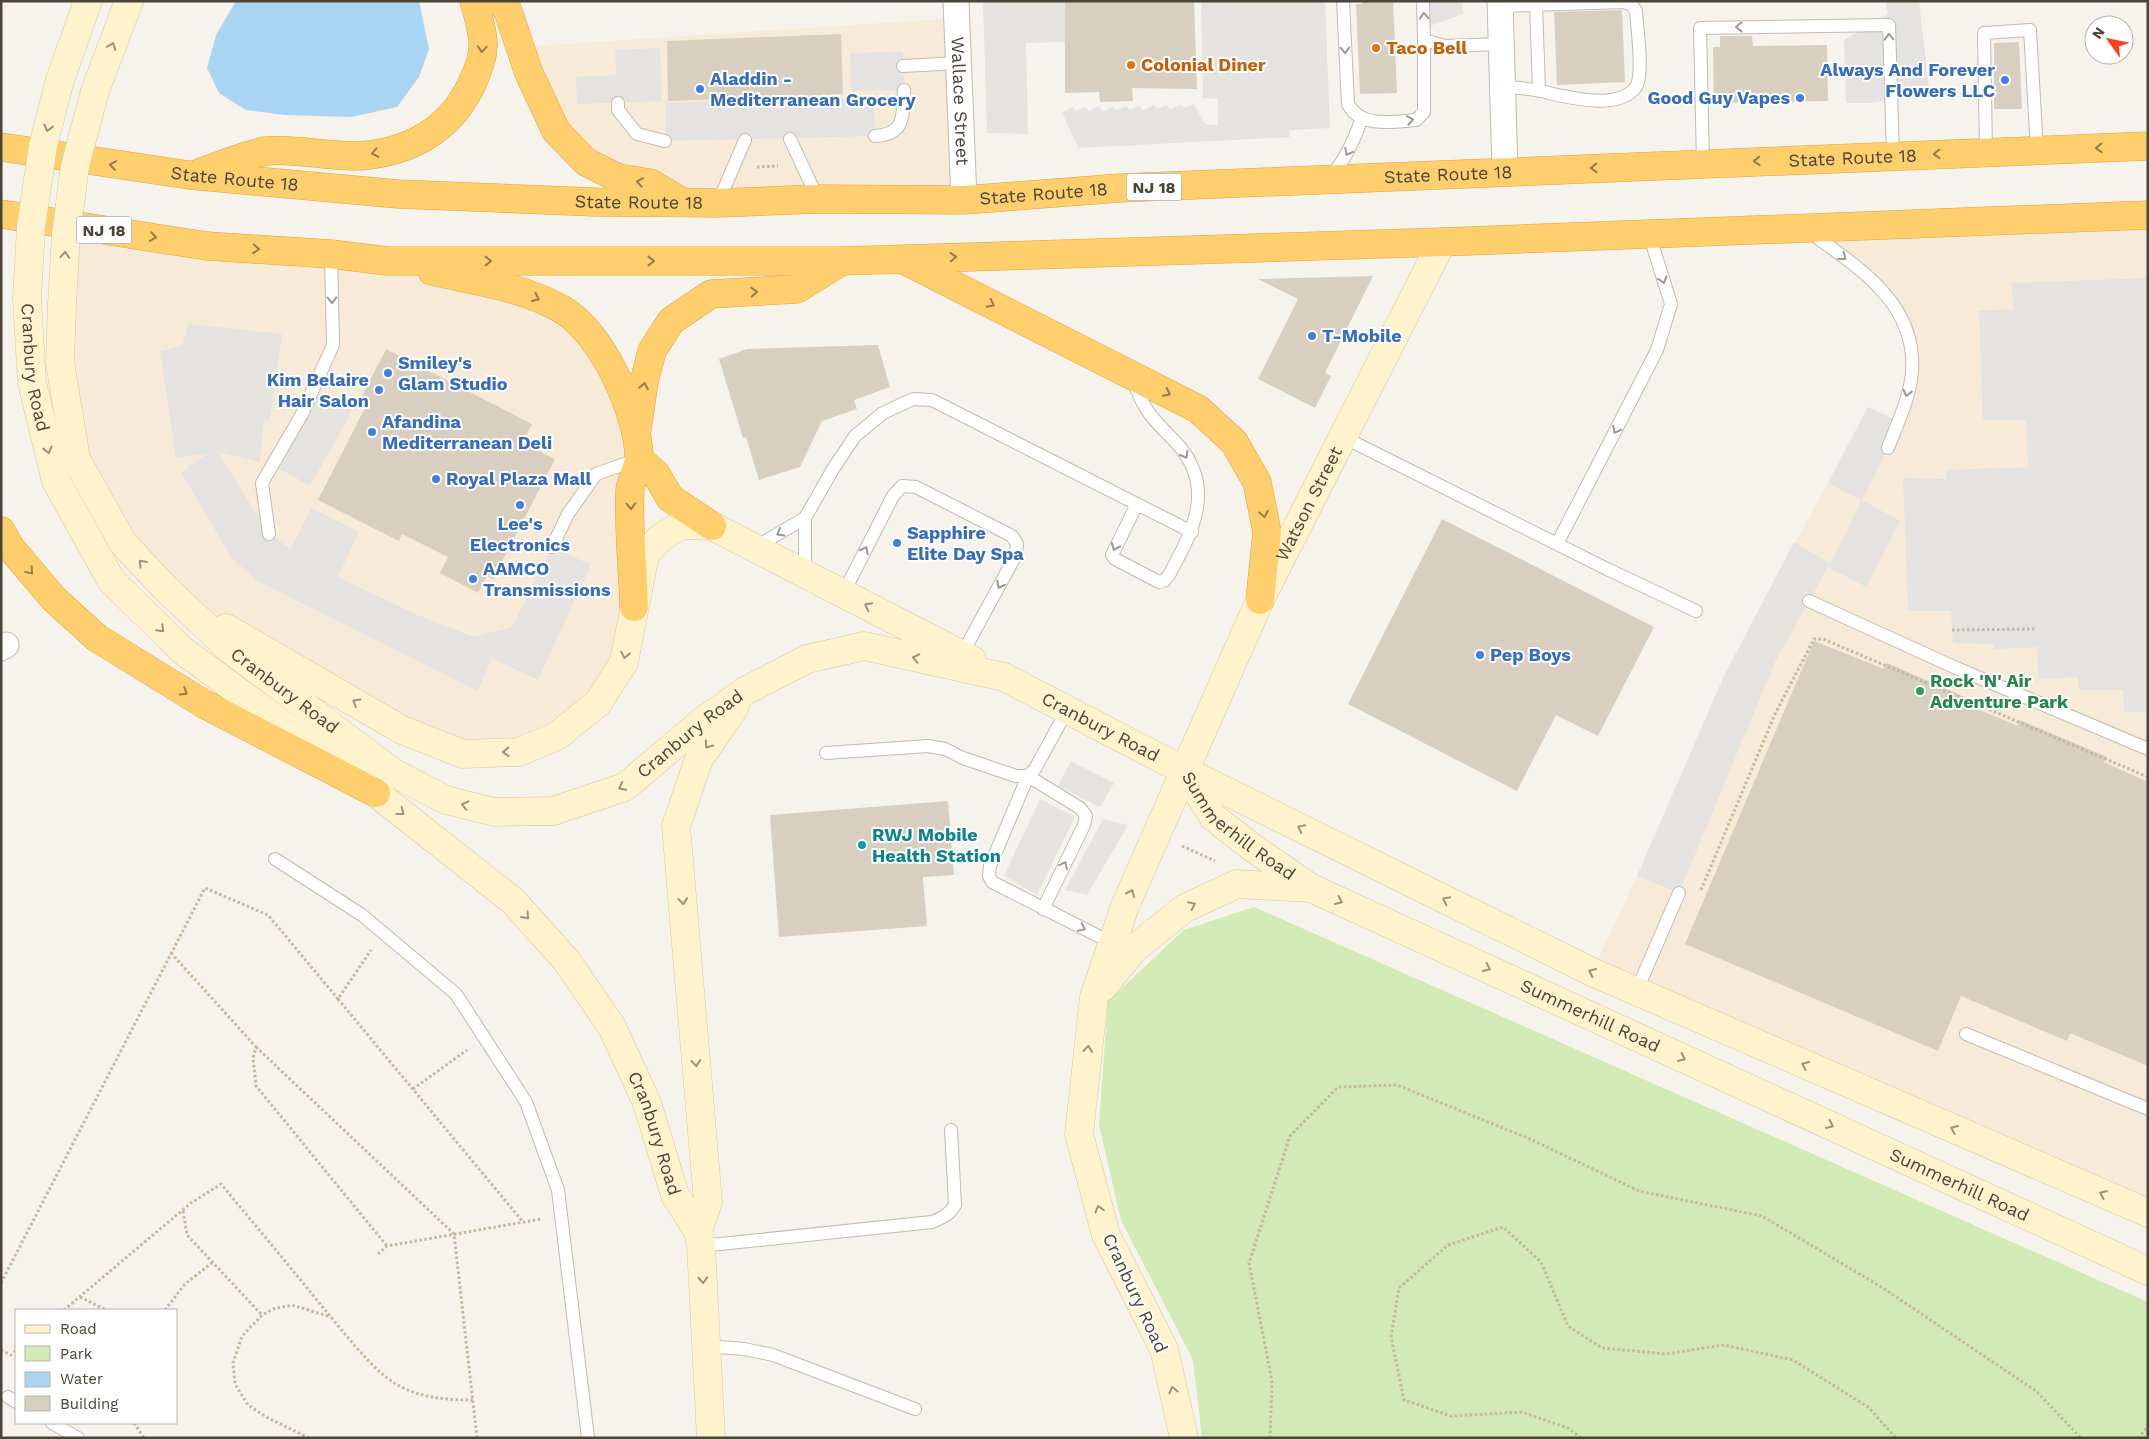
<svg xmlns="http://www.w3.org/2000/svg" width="2149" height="1439" font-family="'Work Sans',sans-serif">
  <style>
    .commercial { fill: #f7ead8 }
    .green { fill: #d2eab5 }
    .parking { fill: #e5e3e0 }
    .water { fill: #a9d4f2 }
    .building { fill: #d8cfc1 }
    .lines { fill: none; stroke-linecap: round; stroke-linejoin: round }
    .lane-casing { stroke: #c2bbae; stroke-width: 14 }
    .street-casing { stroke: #c2bbae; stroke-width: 27 }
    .secondary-casing { stroke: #d6c79b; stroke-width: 29 }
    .highway-casing { stroke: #e0a43c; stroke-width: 29 }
    .path { stroke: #c4b79f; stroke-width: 3; stroke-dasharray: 2.5 2.5; stroke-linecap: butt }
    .lane { stroke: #fff; stroke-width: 12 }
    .street { stroke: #fff; stroke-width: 25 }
    .secondary { stroke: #fff3cd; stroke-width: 28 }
    .highway { stroke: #ffcf6e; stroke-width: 28 }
    .secondary-bridge-casing { stroke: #d6c79b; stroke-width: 29; stroke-linecap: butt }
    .secondary-bridge { stroke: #fff3cd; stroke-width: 28 }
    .oneway { stroke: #9c9892 }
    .oneway2 { stroke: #9c937c }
    .oneway3 { stroke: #937c4e }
    .food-dot { fill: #e8710a; stroke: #fff; stroke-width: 2 }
    .shop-dot { fill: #3f7fe0; stroke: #fff; stroke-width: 2 }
    .leisure-dot { fill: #2e9e5b; stroke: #fff; stroke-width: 2 }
    .culture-dot { fill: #0f9aa8; stroke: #fff; stroke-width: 2 }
    .labels { text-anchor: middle; stroke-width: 4; stroke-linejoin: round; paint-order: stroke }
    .shield { fill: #fff; stroke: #817c74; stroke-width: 1 }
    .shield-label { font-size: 16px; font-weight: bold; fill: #4b4439 }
    .food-label { font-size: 18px; font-weight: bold; fill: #c56008; stroke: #fff; text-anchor: start }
    .shop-label { font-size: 18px; font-weight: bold; fill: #366cbe; stroke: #fff; text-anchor: start }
    .street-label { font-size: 18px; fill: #4b4439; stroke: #fff }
    .leisure-label { font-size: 18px; font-weight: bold; fill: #27864d; stroke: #fff; text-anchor: start }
    .culture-label { font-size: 18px; font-weight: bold; fill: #0d838f; stroke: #fff; text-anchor: start }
  </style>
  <rect width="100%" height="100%" fill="#f6f3ec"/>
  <!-- commercial -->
  <path class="commercial" d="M957 18 964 200 718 203 586 162 520 47Z
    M2148 215V1213L1592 972 1637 876 1724 676 1868 407 1898 421 1911 344 1888 296 1804 228Z
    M70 224 387 261 563 310 636 434 634 607 598 703 519 752 402 730 165 588 76 459Z"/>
  <!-- green -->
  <path class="green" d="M1254 907 2148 1302V1438H1202L1193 1360 1121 1220 1099 1125 1108 1001 1184 930Z"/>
  <!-- parking -->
  <path class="parking" d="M983 1H1065V42L1026 43 1028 134 987 133Z
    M1201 1H1325L1330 128 1290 130V137L1078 148 1062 112 1073 107 1075 111 1085 107 1089 111 1099 106 1103 111 1113 107 1116 110 1126 106 1130 110 1139 106 1143 110 1154 105 1157 109 1166 105 1170 109 1181 105 1184 108 1194 104 1205 124 1218 125V99L1203 98Z
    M1423 1H1462L1463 14 1424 28Z
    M1886 1H1919L1930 97 1903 98 1870 103H1846L1844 40 1888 14Z
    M660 48 662 101 577 104 576 77 616 75 615 50Z
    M903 52 904 90 851 91 850 53Z
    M874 97 875 136 665 141 666 103Z
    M2148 278V712H2124L2123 690H2079L2078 677 2038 679 2037 647 1994 649 1993 644 1953 643 1951 611H1908L1903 478 1946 479V470L2028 467 2026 420H1983L1979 311 2013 309 2012 283Z
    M188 324 282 334 270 420 264 419 260 462 218 452 269 534 291 549 311 508 359 532 338 577 415 614 474 637 512 627 552 547 591 565 538 680 492 658 478 691 257 581 231 557 181 472 207 454 176 458 160 351 182 346Z
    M313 390 352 411 310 486 273 465Z
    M1868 407 1898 421 1888 448 1862 500 1900 521 1866 587 1828 567 1775 662 1679 893 1637 876 1724 676 1794 542 1830 563 1847 532 1861 500 1828 483Z
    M1071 761 1114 783 1100 807 1058 786Z
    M1040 799 1075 817 1037 895 1004 876Z
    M1103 819 1128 825 1087 895 1065 890Z"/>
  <!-- water -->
  <path class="water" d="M236 1H419L429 49 419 77 397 107 351 117 285 115 246 110 219 93 207 68 216 35Z"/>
  <!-- building -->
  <path class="building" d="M1065 1H1194L1197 89 1132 88 1133 101 1100 102 1099 92 1065 93Z
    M1362 1H1393L1397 93 1360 94 1356 4H1362Z
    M1622 10 1625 82 1557 85 1554 12Z
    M841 34 843 94 668 101 667 41Z
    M1720 36H1752L1753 46 1827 45 1828 101 1714 103 1713 47H1720Z
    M2019 42 2022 109H1994V43Z
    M1373 276 1325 373 1331 376 1315 408 1258 379 1298 299 1258 279Z
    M878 345 890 387 854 400 857 409 822 421 800 467 759 480 746 437 743 438 719 359 747 349Z
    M386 349 532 424 522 442 555 459 493 579 487 576 478 593 440 573 448 557 402 534 399 541 318 500 368 402 361 398Z
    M1442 519 1654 627 1598 736 1556 715 1517 791 1348 704Z
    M1814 641 1884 669 1887 663 1974 701 1970 706 2018 726 2020 720 2107 757 2104 762 2148 782V1066L2070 1033 2067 1041 1961 996 1938 1051 1685 944Z
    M948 801 954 875 923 877 927 926 779 937 770 815Z"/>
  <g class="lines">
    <defs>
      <path id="lane" d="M1343 1 1348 104C1360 128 1393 122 1416 120L1424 112V40
        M1423 1 1424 40 1445 46 1501 44
        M1536 5 1539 90
        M1500 6 1623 2 1631 4 1636 11C1637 27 1644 75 1636 87 1618 112 1564 96 1540 91 1528 88 1515 88 1502 86
        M903 66 959 63
        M618 103V110L637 134 665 141
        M875 136C907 134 902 115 904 90
        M790 139 818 199
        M1986 152 1984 33 2030 30 2037 150
        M1703 163 1700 28 1889 25 1893 156
        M1330 177C1346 159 1354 140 1362 118
        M718 203 745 140
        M1808 231C1857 267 1917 302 1912 372 1910 398 1897 424 1888 448
        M1132 379C1137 390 1141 401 1147 410 1156 424 1170 435 1180 447 1216 491 1191 534 1169 575L1164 581 1159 582 1115 559 1112 555 1137 504
        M1343 437 1607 569 1696 611
        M269 534 262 483 302 414 333 345 331 254
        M1557 544 1657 350 1671 304 1649 234
        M552 547 568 514 596 474 639 459
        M754 548 805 518
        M805 574V518L833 469 855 436 883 413 913 399 932 400 1192 532
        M843 594 893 496 902 486 916 487 1012 536 1017 544 1016 555 961 656
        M1809 601 1954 667 2148 749
        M826 753 928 746 945 749 963 758 1016 776H1028L1035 769 1067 710
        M275 859 362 915 456 994 526 1102 558 1190 588 1438
        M1043 909 1084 825 1086 816 1080 808 1028 776 990 866 989 876 992 882 1112 943
        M1636 992 1679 893
        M1966 1034 2148 1109
        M701 1246 932 1222C942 1218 950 1214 955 1205L951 1130
        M706 1346 744 1349 773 1355 915 1409
        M8 1397 16 1402
        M52 1423 78 1438"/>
      <g id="street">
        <path id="s1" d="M956 1 964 200"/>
        <path d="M1500 1 1505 171"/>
        <path d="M1 648 6 645"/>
      </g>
      <g id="secondary">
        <path d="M60 80 88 1"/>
        <path d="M95 91 129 1"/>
        <path id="s2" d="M27 299 32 383 56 481 111 580 182 650 376 793 513 901 566 960 612 1027 647 1103 675 1195 698 1231 701 1246 711 1438"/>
        <path id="s3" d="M62 304 60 363 76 459 123 543 165 588 232 651 394 773 446 800 494 812 553 811 625 787 703 721 745 691 807 659 864 646 1004 677 1185 771 1592 972 2148 1213"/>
        <path d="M226 628 402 730 463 754 519 752 557 736 598 703 624 662 645 555 660 538 681 525 712 526 972 660"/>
        <path id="s4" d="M1185 771 1213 817 1253 848 1311 888 2148 1271"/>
        <path d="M1103 987 1134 949 1185 908 1237 884 1310 888"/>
        <path d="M698 1231 708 1202 676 826 699 759 735 707"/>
        <path id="s5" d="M1184 1438 1164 1349 1106 1235 1079 1134 1094 997 1125 906 1260 600 1442 242"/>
      </g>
      <g id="highway">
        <path d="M500 1 508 11 528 71 556 131 586 162 618 178 650 183 682 202"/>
        <path id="s6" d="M1 147 189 175 398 194 594 202 718 203 818 199 964 200 1120 188 2148 146"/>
        <path d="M201 172C219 166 250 153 266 151 299 148 336 159 369 155 418 149 455 124 474 79 479 67 484 55 483 42 482 28 478 15 474 1"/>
        <path d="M1 214 207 246 331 254 387 261H842L1442 242 2148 215"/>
        <path d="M904 260 1198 409 1234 442 1257 482 1267 532 1260 600"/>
        <path d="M432 271C475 281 525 287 563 310 602 334 638 411 639 457 639 468 631 479 630 490 628 528 633 568 634 607"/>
        <path d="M637 430 644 382 652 351 671 321 711 294 797 289 842 261"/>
        <path d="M639 459 656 474 670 498 712 526"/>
        <path d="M1 531 10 547 54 599 97 638 204 704 376 793"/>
      </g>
    </defs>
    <!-- lane casing -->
    <use href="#lane" class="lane-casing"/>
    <!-- street casing -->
    <use href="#street" class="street-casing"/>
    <!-- secondary casing -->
    <use href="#secondary" class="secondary-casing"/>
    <!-- highway casing -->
    <use href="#highway" class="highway-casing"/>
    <!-- path -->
    <path class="path" d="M757 167 778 166
      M1952 630 2036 629
      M1182 846 1215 861
      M1701 890 1775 714 1814 639H1823L2148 777
      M171 953 256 1047 253 1058 256 1086 387 1246
      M338 999 523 1222
      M256 1047 454 1234 477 1438
      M413 1089 467 1050
      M183 1211 187 1235 262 1315
      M378 1254 387 1246 541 1219
      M1 1283 205 888 268 915 338 999 371 950
      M80 1297 106 1310
      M64 1310 191 1203 221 1184C256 1226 291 1268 325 1310 343 1331 373 1371 396 1384 419 1398 447 1400 473 1400
      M165 1310 185 1284 213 1262
      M1 1350 11 1355 16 1350
      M134 1423 144 1438
      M309 1438 268 1418 248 1405 235 1384 233 1363 242 1336 262 1315 273 1309 292 1305 331 1317
      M1270 1438 1272 1381 1249 1263 1290 1136 1338 1087 1397 1085 1530 1139 1639 1191 1762 1216 1883 1288 2036 1391 2081 1438
      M1581 1438 1568 1428 1522 1412 1451 1416 1404 1400 1391 1337 1399 1288 1448 1245 1503 1227 1541 1262 1568 1326 1602 1348 1666 1354 1724 1345 1793 1360 1868 1407 1896 1438
      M2138 1438 2148 1427"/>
    <!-- lane -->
    <use href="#lane" class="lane"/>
    <!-- street -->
    <use href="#street" class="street"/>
    <!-- secondary -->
    <use href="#secondary" class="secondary"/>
    <!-- highway -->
    <use href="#highway" class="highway"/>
    <defs>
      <path id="secondary-bridge" d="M27 299 31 227 43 146 60 80
        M62 304 66 234 75 166 95 91"/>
    </defs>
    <!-- secondary-bridge casing -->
    <use href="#secondary-bridge" class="secondary-bridge-casing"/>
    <!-- secondary-bridge -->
    <use href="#secondary-bridge" class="secondary-bridge"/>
  </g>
  <!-- one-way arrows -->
  <defs><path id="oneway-chevron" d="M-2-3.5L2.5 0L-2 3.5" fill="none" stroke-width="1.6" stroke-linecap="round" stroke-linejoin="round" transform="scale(1.25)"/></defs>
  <g class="oneway">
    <use href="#oneway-chevron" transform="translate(1424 16) rotate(-94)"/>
    <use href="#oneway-chevron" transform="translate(1739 27) rotate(179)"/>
    <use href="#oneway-chevron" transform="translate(1889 37) rotate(-92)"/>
    <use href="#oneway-chevron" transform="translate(1345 50) rotate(88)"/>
    <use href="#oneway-chevron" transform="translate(1410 120) rotate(-11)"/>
    <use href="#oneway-chevron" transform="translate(1348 152) rotate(118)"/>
    <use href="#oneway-chevron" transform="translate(1843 257) rotate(37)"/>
    <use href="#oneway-chevron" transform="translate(1663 280) rotate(73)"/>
    <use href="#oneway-chevron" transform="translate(332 300) rotate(89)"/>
    <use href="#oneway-chevron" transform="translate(1907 393) rotate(104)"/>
    <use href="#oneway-chevron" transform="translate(1616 430) rotate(117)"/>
    <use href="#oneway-chevron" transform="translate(1185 455) rotate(60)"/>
    <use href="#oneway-chevron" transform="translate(780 533) rotate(150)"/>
    <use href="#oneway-chevron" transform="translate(1115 547) rotate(112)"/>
    <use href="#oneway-chevron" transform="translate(865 550) rotate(-63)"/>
    <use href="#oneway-chevron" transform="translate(1000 585) rotate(118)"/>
    <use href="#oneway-chevron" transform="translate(1064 865) rotate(-64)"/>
    <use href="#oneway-chevron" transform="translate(1082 928) rotate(26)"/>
  </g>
  <g class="oneway2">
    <use href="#oneway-chevron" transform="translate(112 46) rotate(-69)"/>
    <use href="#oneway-chevron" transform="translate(48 128) rotate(104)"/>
    <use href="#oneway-chevron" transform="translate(65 255) rotate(-86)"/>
    <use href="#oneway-chevron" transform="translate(48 450) rotate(76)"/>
    <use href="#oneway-chevron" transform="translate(142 563) rotate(-132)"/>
    <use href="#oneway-chevron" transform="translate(868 606) rotate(-153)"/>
    <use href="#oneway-chevron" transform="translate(161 629) rotate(45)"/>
    <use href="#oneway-chevron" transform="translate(625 655) rotate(102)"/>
    <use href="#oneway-chevron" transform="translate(916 658) rotate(-168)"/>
    <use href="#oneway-chevron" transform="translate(356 702) rotate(-149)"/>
    <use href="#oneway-chevron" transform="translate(708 745) rotate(125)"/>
    <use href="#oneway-chevron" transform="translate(506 752) rotate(178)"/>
    <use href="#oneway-chevron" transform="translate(622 787) rotate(153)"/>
    <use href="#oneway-chevron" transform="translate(465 805) rotate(-166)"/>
    <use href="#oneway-chevron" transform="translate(401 812) rotate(38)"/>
    <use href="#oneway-chevron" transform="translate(1301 828) rotate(-154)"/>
    <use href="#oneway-chevron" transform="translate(1131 893) rotate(-66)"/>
    <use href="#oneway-chevron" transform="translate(1446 900) rotate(-154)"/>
    <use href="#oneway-chevron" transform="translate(683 901) rotate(85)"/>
    <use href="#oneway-chevron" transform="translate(1339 901) rotate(25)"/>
    <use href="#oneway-chevron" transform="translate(1192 905) rotate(-26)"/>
    <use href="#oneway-chevron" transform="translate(526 916) rotate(48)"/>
    <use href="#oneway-chevron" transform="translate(1487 968) rotate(25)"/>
    <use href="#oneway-chevron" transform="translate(1592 972) rotate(-155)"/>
    <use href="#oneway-chevron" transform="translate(1088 1049) rotate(-84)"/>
    <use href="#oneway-chevron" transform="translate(1682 1058) rotate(25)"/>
    <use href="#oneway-chevron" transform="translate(696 1063) rotate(85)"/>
    <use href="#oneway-chevron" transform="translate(1805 1065) rotate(-157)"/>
    <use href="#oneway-chevron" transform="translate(1830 1125) rotate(25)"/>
    <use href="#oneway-chevron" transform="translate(1954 1129) rotate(-157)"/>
    <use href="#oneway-chevron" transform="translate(2103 1194) rotate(-157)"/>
    <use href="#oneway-chevron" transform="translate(1099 1209) rotate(-105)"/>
    <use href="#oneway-chevron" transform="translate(703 1280) rotate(87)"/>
    <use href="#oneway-chevron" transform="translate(1173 1390) rotate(-103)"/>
  </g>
  <g class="oneway3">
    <use href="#oneway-chevron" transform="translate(482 49) rotate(94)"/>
    <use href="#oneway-chevron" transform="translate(2099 148) rotate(178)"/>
    <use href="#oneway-chevron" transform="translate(375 153) rotate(168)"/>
    <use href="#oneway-chevron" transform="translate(1937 154) rotate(178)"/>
    <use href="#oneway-chevron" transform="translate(1757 161) rotate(178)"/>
    <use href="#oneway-chevron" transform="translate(113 165) rotate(-172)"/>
    <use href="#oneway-chevron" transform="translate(1594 168) rotate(178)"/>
    <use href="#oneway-chevron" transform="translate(640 182) rotate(-170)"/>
    <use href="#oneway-chevron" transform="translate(153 237) rotate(9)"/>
    <use href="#oneway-chevron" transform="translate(256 249) rotate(4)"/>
    <use href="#oneway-chevron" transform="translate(953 257) rotate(-2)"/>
    <use href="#oneway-chevron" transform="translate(488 261)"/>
    <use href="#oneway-chevron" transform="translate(651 261)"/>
    <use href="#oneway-chevron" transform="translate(754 292) rotate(-3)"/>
    <use href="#oneway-chevron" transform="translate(536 298) rotate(24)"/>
    <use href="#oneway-chevron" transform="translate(991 304) rotate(27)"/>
    <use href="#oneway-chevron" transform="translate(644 386) rotate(-80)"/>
    <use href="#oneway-chevron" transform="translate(1167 393) rotate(27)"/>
    <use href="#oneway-chevron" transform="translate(631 506) rotate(89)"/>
    <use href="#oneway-chevron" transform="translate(1264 514) rotate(79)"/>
    <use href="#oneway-chevron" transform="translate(30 571) rotate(50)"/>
    <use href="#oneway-chevron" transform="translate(184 692) rotate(32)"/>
  </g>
  <!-- markers -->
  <g class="food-dot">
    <circle cx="1376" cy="48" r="5"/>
    <circle cx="1131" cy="65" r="5"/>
  </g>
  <g class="shop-dot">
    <circle cx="2005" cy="80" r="5"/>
    <circle cx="700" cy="89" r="5"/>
    <circle cx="1800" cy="98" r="5"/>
    <circle cx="1312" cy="336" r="5"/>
    <circle cx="388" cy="373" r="5"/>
    <circle cx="379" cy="390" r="5"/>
    <circle cx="372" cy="432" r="5"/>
    <circle cx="436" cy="479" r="5"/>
    <circle cx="520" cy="505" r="5"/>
    <circle cx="897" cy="543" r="5"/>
    <circle cx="473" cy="579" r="5"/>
    <circle cx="1480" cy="655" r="5"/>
  </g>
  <circle class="leisure-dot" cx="1920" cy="691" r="5"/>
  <circle class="culture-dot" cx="862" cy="845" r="5"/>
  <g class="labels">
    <!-- shield labels -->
    <g class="shield">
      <rect x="1126.5" y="173.5" width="55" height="27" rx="4"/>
      <rect x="76.5" y="216.5" width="55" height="27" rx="4"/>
    </g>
    <g class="shield-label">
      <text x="1154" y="193">NJ 18</text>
      <text x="104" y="236">NJ 18</text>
    </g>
    <!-- food labels -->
    <g class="food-label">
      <text x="1386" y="54">Taco Bell</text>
      <text x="1141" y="71">Colonial Diner</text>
    </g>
    <!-- shop labels -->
    <g class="shop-label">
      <text x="1995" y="76" text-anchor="end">Always And Forever<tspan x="1995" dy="21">Flowers LLC</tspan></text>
      <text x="710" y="85">Aladdin -<tspan x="710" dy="21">Mediterranean Grocery</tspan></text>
      <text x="1790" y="104" text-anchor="end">Good Guy Vapes</text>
      <text x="1322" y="342">T-Mobile</text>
      <text x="398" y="369">Smiley's<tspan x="398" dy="21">Glam Studio</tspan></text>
      <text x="369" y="386" text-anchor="end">Kim Belaire<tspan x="369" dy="21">Hair Salon</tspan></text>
      <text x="382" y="428">Afandina<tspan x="382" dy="21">Mediterranean Deli</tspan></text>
      <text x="446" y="485">Royal Plaza Mall</text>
      <text x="520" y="530" text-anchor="middle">Lee's<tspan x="520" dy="21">Electronics</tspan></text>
      <text x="907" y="539">Sapphire<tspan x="907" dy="21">Elite Day Spa</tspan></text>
      <text x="483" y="575">AAMCO<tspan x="483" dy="21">Transmissions</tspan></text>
      <text x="1490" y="661">Pep Boys</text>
    </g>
    <!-- street labels -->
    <g class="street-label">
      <text dy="6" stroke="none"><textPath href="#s1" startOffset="100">Wallace Street</textPath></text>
      <text dy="6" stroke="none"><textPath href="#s6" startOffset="1856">State Route 18</textPath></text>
      <text dy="6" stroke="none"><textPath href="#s6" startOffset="1451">State Route 18</textPath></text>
      <text dy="6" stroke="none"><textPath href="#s6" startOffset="236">State Route 18</textPath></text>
      <text dy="6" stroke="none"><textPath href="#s6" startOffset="1046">State Route 18</textPath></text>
      <text dy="6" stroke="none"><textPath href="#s6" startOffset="641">State Route 18</textPath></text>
      <text dy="6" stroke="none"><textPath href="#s2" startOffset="69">Cranbury Road</textPath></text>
      <text dy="6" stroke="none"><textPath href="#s5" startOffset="1000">Watson Street</textPath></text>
      <text dy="6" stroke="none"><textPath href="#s3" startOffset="472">Cranbury Road</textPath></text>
      <text dy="6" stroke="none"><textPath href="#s3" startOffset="1386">Cranbury Road</textPath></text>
      <text dy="6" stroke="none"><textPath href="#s3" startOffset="936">Cranbury Road</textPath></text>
      <text dy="6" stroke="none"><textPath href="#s4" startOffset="78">Summerhill Road</textPath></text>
      <text dy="6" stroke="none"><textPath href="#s4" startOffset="482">Summerhill Road</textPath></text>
      <text dy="6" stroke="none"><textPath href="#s2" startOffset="1089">Cranbury Road</textPath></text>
      <text dy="6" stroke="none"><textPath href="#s4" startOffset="888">Summerhill Road</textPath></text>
      <text transform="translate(1135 1293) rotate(65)" y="6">Cranbury Road</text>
    </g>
    <!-- leisure labels -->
    <g class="leisure-label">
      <text x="1930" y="687">Rock 'N' Air<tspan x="1930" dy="21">Adventure Park</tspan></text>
    </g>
    <!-- culture labels -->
    <g class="culture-label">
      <text x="872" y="841">RWJ Mobile<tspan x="872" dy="21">Health Station</tspan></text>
    </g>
  </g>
  <!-- border -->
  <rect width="2149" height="1439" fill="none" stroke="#4b4439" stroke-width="5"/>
  <!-- legend -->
  <rect x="15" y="1309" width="162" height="115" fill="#ffffff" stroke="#b7b4b0"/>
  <rect x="25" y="1325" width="25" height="8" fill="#fff3cd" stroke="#b7b4b0"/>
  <text x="60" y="1334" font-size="15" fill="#4b4439">Road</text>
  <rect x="25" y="1346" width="25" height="15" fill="#d2eab5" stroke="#b7b4b0"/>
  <text x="60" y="1359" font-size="15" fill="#4b4439">Park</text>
  <rect x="25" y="1372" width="25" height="15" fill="#a9d4f2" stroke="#b7b4b0"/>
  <text x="60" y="1384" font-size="15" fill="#4b4439">Water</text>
  <rect x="25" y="1396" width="25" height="15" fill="#d8cfc1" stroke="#b7b4b0"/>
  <text x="60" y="1409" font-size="15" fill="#4b4439">Building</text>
  <!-- north arrow -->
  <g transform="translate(2109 40) rotate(303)"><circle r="24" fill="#ffffff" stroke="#b7b4b0"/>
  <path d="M0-4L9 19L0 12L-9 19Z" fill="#fc3f1d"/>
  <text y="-8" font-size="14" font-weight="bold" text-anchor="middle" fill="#4b4439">N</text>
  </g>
</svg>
